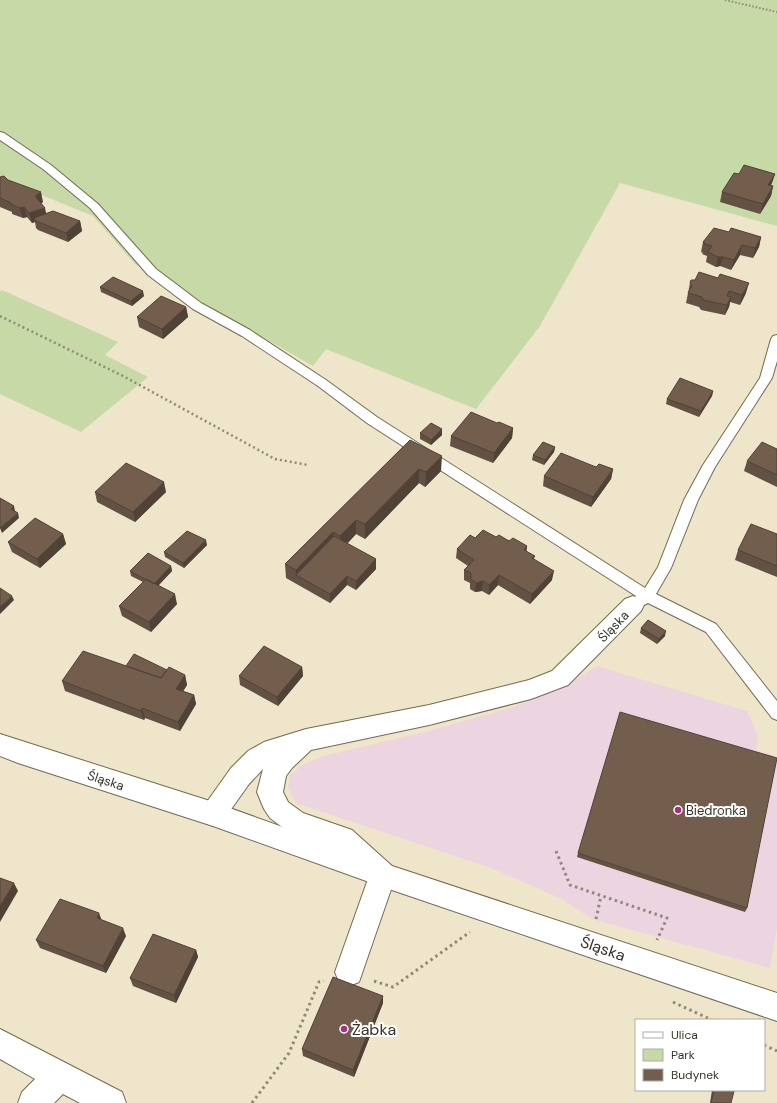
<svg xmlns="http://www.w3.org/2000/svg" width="777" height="1103" font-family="'DM Sans',sans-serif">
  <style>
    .commercial { fill: #ecd4e0 }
    .green { fill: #c7d9a6 }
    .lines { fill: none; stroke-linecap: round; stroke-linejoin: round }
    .service-casing { stroke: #726a52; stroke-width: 2 }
    .minor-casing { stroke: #726a52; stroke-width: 2 }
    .secondary-casing { stroke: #726a52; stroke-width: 2 }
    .path-far2 { stroke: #908977; stroke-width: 2; stroke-dasharray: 1.5 2; stroke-linecap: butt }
    .path-far1 { stroke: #908977; stroke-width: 2.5; stroke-dasharray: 2 3; stroke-linecap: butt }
    .path { stroke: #908977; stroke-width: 3; stroke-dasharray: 2.5 3.5; stroke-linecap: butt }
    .service { fill: #fff; fill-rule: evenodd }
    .minor { fill: #fff; fill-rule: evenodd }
    .secondary { fill: #fff; fill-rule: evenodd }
    .wall { fill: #635143 }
    .shaded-wall { fill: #504237 }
    .building { fill: #735e4e; stroke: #504237 }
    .poi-dot { fill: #a52d83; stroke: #fff; stroke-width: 1.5 }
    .labels { text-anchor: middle; stroke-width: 4; stroke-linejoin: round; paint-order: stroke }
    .street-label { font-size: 13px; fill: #373329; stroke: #fff }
    .poi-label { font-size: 13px; fill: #373329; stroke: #fff; text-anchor: start }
    .near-street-label { font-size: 16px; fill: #373329; stroke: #fff }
    .near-poi-label { font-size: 16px; fill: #373329; stroke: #fff; text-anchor: start }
  </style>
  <rect width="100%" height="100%" fill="#efe5ca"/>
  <!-- commercial -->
  <path class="commercial" d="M597 666 747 711 758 736 756 750 775 756 777 760V927L770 968 592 919 560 898 491 868 296 803 288 788 290 775 302 765 324 756 429 731 510 708 566 686Z"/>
  <!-- green -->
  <path class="green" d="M0 0H777V226L620 183 540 326 476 409 326 349 313 366 135 264 93 216 0 178Z
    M2 290 118 342 105 355 148 377 81 432 0 394V292Z"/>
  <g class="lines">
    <defs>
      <path id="service" d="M0 132 4 133 51 165 98 204 156 269 201 303 250 330 326 380 377 417 645 588 658 567 684 500 703 465 760 378 771 339 773 336 777 335V361L772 378 715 467 698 500 671 568 656 594 716 624 777 701V720L772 718 706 632 648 603 640 607 635 605 633 601 636 596 367 423 318 386 242 336 193 309 148 275 90 208 43 169 0 140Z"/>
      <path id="minor" d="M633 596 641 599 644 605 641 611 568 685 531 699 429 725 311 750 292 768 286 776 283 792 288 802 303 813 352 830 392 866 396 875 359 982 349 986 339 982 335 972 368 879 334 847 286 830 270 818 264 809 257 792 263 769 249 784 222 822 213 826 204 822 200 814 204 806 231 768 248 751 264 742 306 729 429 705 529 680 552 671 625 599Z
        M0 1029 122 1092 126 1103H80L63 1094 54 1103H18L22 1092 35 1079 0 1059Z"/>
      <path id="secondary" d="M0 734 213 802 383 863 777 993V1021L383 887 213 826 18 763 0 756Z"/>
    </defs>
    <!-- service casing -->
    <use href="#service" class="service-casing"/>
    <!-- minor casing -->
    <use href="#minor" class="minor-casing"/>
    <!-- secondary casing -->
    <use href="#secondary" class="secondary-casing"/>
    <!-- path-far2 -->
    <path class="path-far2" d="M725 0 777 12"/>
    <!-- path-far1 -->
    <path class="path-far1" d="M0 316 123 376 275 459 308 465"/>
    <!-- path -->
    <path class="path" d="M556 851 570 885 667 918 657 940
      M596 919 601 896
      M374 981 393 987 470 932
      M673 1002 712 1020
      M764 1045 777 1051
      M252 1103 289 1053 319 982 324 981"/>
    <!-- service -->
    <use href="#service" class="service"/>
    <!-- minor -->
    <use href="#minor" class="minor"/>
    <!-- secondary -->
    <use href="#secondary" class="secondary"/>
  </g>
  <!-- wall -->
  <path class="wall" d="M739 174H775L771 185 773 186 771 196 760 214 720 202 722 192Z
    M0 177 8 180 43 202 41 203 46 213 80 221 82 231 68 242 38 230 36 228 35 222 32 223 27 217 23 218 12 214V212L0 207Z
    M729 232 761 237 759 247 753 258 740 255 731 270 720 266 716 267 706 262 707 256 702 254 703 253 701 252 703 242Z
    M690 283 746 293 740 305 730 302 729 307 725 315 701 310 699 307 686 303Z
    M100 287 144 296 132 306 101 292Z
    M186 307 188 317 163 339 139 327 137 317Z
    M713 391 712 396 699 417 666 404 667 399Z
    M497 423 513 428 512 438 493 463 450 446 451 436Z
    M420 433 442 435 431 445 420 439Z
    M410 440 441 471 425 487 419 483 365 539 356 534 347 544 376 559V569L356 590 347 585 330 603 286 578 285 564Z
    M555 447 554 452 544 465 532 460 533 455Z
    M777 449V487L744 471 747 461Z
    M596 467 613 469 611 479 591 507 543 486 544 476Z
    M95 492H166L135 522 97 502Z
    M63 534 66 544 40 568 12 552 8 542Z
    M777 534V577L735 560 738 550Z
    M496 537 527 546 526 551 535 556 534 559 552 580 530 604 498 585 489 595 482 591 475 592 470 589V583L464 580V570L468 566 456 558 457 549 475 538Z
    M207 545 184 568 165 557 164 552Z
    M171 566 172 571 158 586 177 604 151 632 122 616 119 606 143 582 131 576 130 571Z
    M641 628 665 636 657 644 640 633Z
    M126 666 167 670 185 675 187 685 183 691 194 695 196 704 180 731 145 718 144 720 65 691 62 681Z
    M302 667 303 676 278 706 240 685 239 676Z
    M578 853 747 908 745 912 577 857Z
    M126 936 106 973 40 948 36 940Z
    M196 950 198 957 176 1003 133 986 130 978Z
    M383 996V1003L354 1077 303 1056 302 1049Z
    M712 1090H730L731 1103H710Z"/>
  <!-- shaded-wall -->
  <path class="shaded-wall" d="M775 174 772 183 766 194 768 185Z
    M773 186 771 196 760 214 763 204Z
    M41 192 43 202 38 206 35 196Z
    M24 207 27 217 23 218 20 208Z
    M45 208 47 217 34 218 35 222 32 223 29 213Z
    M80 221 82 231 68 242 66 233Z
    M761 237 759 247 753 258 755 248Z
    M742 245 740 255 731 270 734 260Z
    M718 257H723L720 266 716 267Z
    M749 283 746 293 740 305 742 295Z
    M143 291 144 296 132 306 131 301Z
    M731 297 729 307 725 315 727 305Z
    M186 307 188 317 163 339 162 329Z
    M713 391 712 396 699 417 701 411Z
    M513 428 512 438 493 463 494 453Z
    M442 429V435L431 445V440Z
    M555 447 554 452 544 465 545 460Z
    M442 456 441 471 425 487 426 472Z
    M419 469V483L365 539V524Z
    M613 469 611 479 591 507 593 497Z
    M164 482 166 492 135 522 133 512Z
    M14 506 15 511 12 514 11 509Z
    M18 513 19 518 2 533 0 528Z
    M356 520V534L341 550 340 536Z
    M333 532 334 546 296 575V570Z
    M63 534 66 544 40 568 37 559Z
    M206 540 207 545 184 568 183 563Z
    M527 546 526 556 524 550Z
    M376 559V569L356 590V581Z
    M171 566 172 571 155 589 154 584Z
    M554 571 552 580 530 604 532 594Z
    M499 575 498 585 489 595V585Z
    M347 576V585L330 603V594Z
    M483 581 482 591 475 592 476 583Z
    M175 594 177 604 151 632 149 622Z
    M12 596 14 600 0 614V607Z
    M666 631 665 636 657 644 659 639Z
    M302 667 303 676 278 706 277 697Z
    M185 675 187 685 179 698 176 689Z
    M194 695 196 704 180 731 178 722Z
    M142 708 145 718 144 720 141 711Z
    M14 883 18 891 0 922V906Z
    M99 913 102 921 97 918Z
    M123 928 126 936 106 973 103 966Z
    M196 950 198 957 176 1003 174 995Z
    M383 996V1003L354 1077 353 1070Z"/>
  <!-- building -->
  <path class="building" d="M744 165 775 174 768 185 773 186 763 204 722 192 734 173 739 174Z
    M4 176 8 180 41 192 35 196 45 208 29 213 24 207 20 208 10 204 11 203 0 198V177Z
    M53 211 80 221 66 233 36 221 34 218Z
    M714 228 729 232 731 228 761 237 755 248 742 245 734 260 723 257H718L708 252 712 246 704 244 705 243 703 242Z
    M699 272 718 278 720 274 749 283 742 295 729 291 727 296 731 297 727 305 703 300 702 297 688 293 692 286 690 283 691 280H695Z
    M113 277 143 291 131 301 100 287Z
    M161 296 186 307 162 329 137 317Z
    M680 378 713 391 701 411 667 399Z
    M471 412 497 423 499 422 513 428 494 453 451 436Z
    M431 423 442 429 431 440 420 433Z
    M410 440 442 456 426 472 419 469 365 524 356 520 340 536 333 532 296 570 285 564Z
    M543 442 555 447 545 460 533 455Z
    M762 442 777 449V475L747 461Z
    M561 453 596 467 599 464 613 469 593 497 544 476Z
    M126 463 164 482 133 512 95 492Z
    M0 498 14 506 11 509 18 513 0 528Z
    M35 518 63 534 37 559 8 542Z
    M751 524 777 534V566L738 550Z
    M483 530 496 537 499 535 509 541 513 538 527 546 524 550 535 556 532 558 554 571 532 594 499 575 489 585 483 581 476 583 471 579V573L464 570 474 560 457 549 470 535 475 538Z
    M187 531 206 540 183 563 164 552Z
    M334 536 376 559 356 581 347 576 330 594 296 575Z
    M148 553 171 566 154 584 130 571Z
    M146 579 175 594 149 622 119 606Z
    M0 588 12 596 0 607Z
    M648 620 666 631 659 639 641 628Z
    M264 646 302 667 277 697 239 676Z
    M83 651 161 678 169 667 185 675 176 689 194 695 178 722 142 708 141 711 62 681Z
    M134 654 167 670 161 678 126 666Z
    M620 712 777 758 747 908 578 853Z
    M0 878 14 883 0 906Z
    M60 899 99 913 97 918 123 928 103 966 36 940Z
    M153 934 196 950 174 995 130 978Z
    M333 977 383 996 353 1070 302 1049Z
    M714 1090H730L734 1091 731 1103H711Z"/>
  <!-- markers -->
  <g class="poi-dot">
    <circle cx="678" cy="810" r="4"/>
    <circle cx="344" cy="1029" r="4"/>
  </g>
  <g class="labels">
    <!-- street labels -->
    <g class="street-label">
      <text transform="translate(613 626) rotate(-46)" y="5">Śląska</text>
      <text transform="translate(106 780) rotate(18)" y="5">Śląska</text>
    </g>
    <!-- poi labels -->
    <g class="poi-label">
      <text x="686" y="815">Biedronka</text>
    </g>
    <!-- near-street labels -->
    <g class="near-street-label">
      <text transform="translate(603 948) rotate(19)" y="6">Śląska</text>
    </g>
    <!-- near-poi labels -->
    <g class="near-poi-label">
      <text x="352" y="1035">Żabka</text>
    </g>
  </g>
  <!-- legend -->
  <rect x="635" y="1019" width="130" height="72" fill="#ffffff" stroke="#afada9"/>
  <rect x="643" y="1032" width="20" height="6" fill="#ffffff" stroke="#afada9"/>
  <text x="671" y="1039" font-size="12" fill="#373329">Ulica</text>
  <rect x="643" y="1049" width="20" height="12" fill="#c7d9a6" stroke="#afada9"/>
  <text x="671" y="1059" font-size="12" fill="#373329">Park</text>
  <rect x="643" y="1069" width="20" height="12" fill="#735e4e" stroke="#afada9"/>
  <text x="671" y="1079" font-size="12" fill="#373329">Budynek</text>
</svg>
